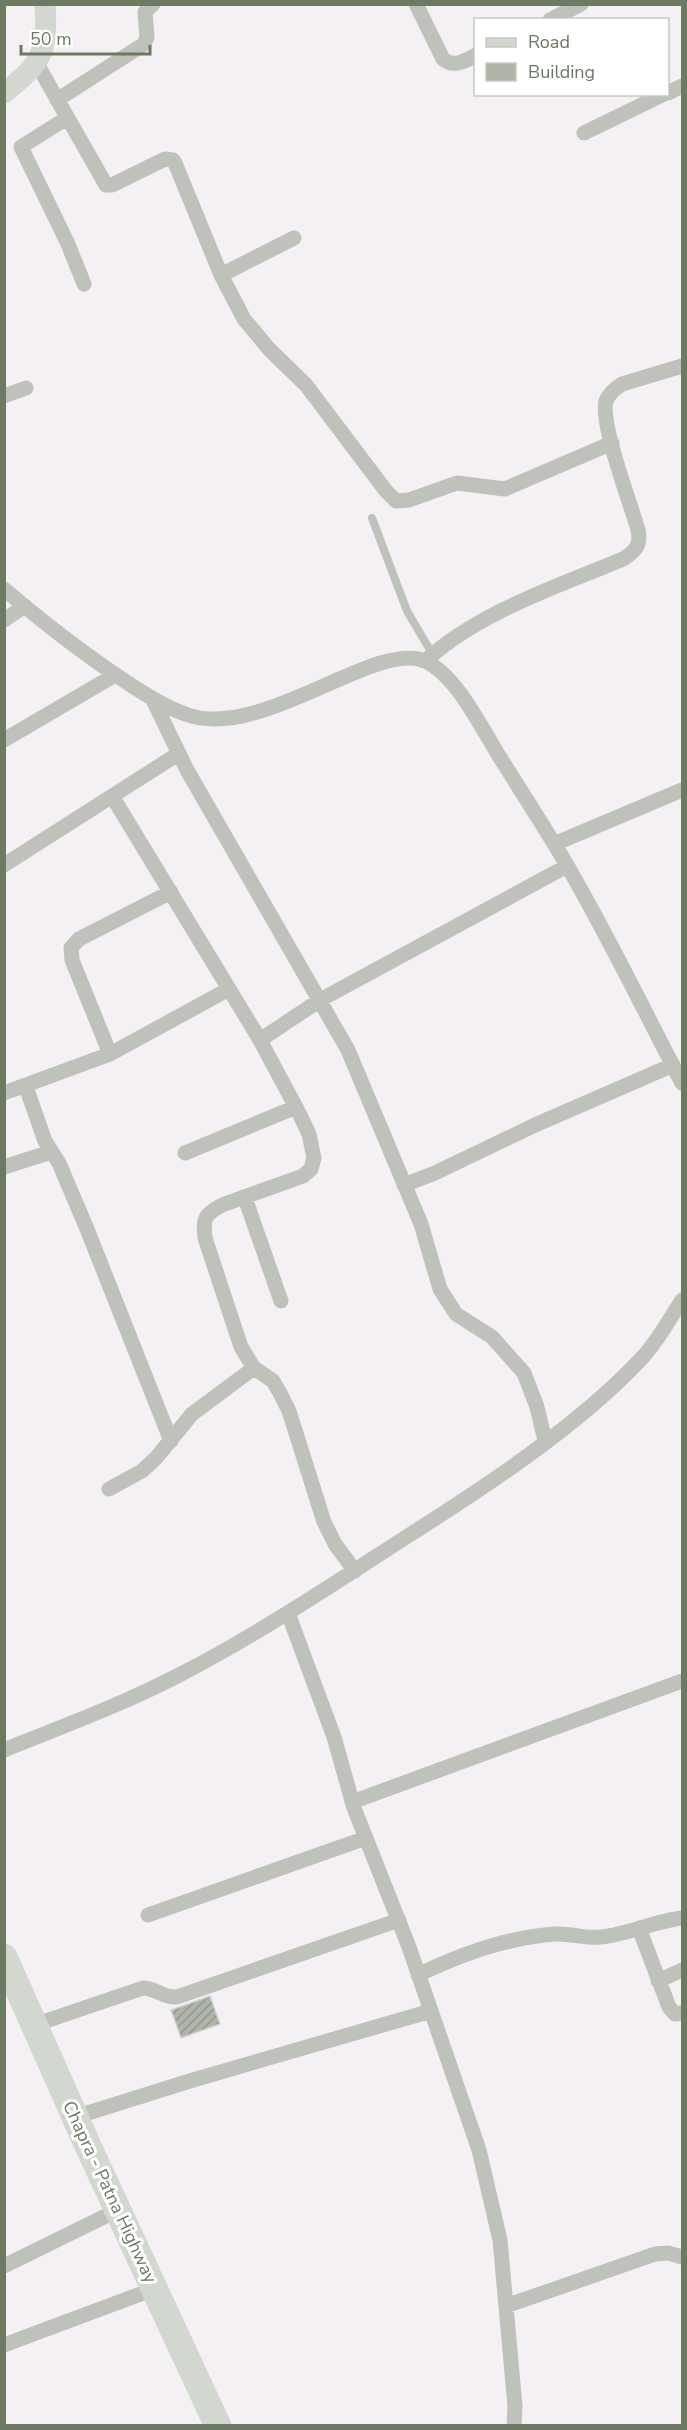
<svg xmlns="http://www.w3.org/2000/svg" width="687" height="2430" font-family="'Nunito Sans',sans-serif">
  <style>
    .building { fill: url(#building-hatch); stroke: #d5d3d5; stroke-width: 1.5 }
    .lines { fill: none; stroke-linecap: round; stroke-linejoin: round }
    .lane { stroke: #bec2ba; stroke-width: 8 }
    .street { stroke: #bec2ba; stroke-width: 15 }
    .secondary { stroke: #d2d8d0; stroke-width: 21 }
    .highway { stroke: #d2d8d0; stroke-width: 27 }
    .labels { text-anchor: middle; stroke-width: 6; stroke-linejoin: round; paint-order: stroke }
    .street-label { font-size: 18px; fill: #6b7a60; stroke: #fff }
  </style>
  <defs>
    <pattern id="building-hatch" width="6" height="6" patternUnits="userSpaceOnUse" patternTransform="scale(1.5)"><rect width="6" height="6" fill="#aeb5a8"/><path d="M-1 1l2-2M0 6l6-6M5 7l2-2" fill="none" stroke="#92988c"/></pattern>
  </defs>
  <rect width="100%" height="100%" fill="#f4f0f3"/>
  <!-- building -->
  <path class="building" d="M210 1996 220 2024 181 2038 171 2010Z"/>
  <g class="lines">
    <!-- lane -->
    <path class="lane" d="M372 518 407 611 433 655"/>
    <!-- street -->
    <path class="street" d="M416 4 443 59C454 68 465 61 476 55
      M550 20 581 4
      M37 64 106 185H112L165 159 173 160 175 163 221 275 244 319 269 349 306 385 386 491 396 501 409 500 457 483 505 489 612 443
      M668 93 682 86
      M57 100 144 44 147 37 145 12 153 4
      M67 118 21 147 68 244 84 284
      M584 133 664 94
      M221 275 294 238
      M4 396 26 388
      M4 589C44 623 85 655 128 683 147 696 167 708 188 715 263 740 375 640 425 661 457 676 481 727 499 756 520 789 541 822 561 855 605 929 642 1007 682 1083
      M4 620 25 606
      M425 661C481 611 554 588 623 559 636 551 641 545 638 530 631 504 600 424 606 401 609 393 616 388 622 384L682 366
      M153 700 187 770 348 1050 421 1224 440 1289 456 1314 492 1337 524 1373 537 1407 545 1441
      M4 740 115 675
      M112 796 260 1040 299 1113 309 1134 314 1158 311 1169 303 1176 222 1205C204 1215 203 1218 205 1238L241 1347 254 1368 273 1381 280 1393 289 1411 324 1522 335 1544 355 1571
      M554 844 682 790
      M4 865 178 754
      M260 1040 320 1000 567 866
      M110 1054 72 960 71 948 79 939 171 892
      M26 1087 45 1141 59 1163 87 1229 171 1441
      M4 1093 110 1054 229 989
      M185 1153 296 1107
      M4 1167 51 1152
      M404 1185 435 1173 535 1125 673 1065
      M245 1198 281 1301
      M109 1489 142 1471 156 1458 192 1414 254 1368
      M288 1613 334 1737 354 1808 409 1947 479 2150 500 2240 515 2406 514 2426
      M4 1750C64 1726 126 1703 183 1673 262 1632 336 1582 411 1534 489 1484 578 1426 641 1359 658 1341 669 1320 682 1300
      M352 1802 682 1681
      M148 1915 366 1838
      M639 1928 669 2007 675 2014 682 2013
      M418 1975C461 1954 508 1937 556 1934 571 1933 585 1939 601 1937 629 1934 655 1921 682 1918
      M658 1981 682 1970
      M34 2025 143 1988C156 1988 163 1998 177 1997L399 1920
      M75 2117 193 2080 431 2011
      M4 2266 118 2210
      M506 2306 655 2254 668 2253 682 2257
      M4 2345 154 2289"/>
    <!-- secondary -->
    <path class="secondary" d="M4 93C42 62 48 54 45 4"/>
    <!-- highway -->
    <path class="highway" d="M4 1957 88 2146 218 2426"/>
  </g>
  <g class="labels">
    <!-- street labels -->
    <g class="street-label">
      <text transform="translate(110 2192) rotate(65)" y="6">Chapra - Patna Highway</text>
    </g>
  </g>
  <!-- border -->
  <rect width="687" height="2430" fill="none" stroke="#6b7a60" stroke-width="12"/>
  <!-- legend -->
  <rect x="474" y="18" width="195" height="78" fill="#ffffff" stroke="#c4cabf" stroke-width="1.5"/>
  <rect x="486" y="38" width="30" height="9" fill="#d2d8d0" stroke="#c4cabf" stroke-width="1.5"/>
  <text x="528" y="48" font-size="18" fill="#6b7a60">Road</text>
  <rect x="486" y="63" width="30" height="18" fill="#aeb5a8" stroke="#c4cabf" stroke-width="1.5"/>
  <text x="528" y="78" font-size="18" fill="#6b7a60">Building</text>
  <!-- scale -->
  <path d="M21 45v9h129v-9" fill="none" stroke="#6b7a60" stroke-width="3"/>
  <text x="30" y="45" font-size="18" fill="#6b7a60" stroke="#ffffff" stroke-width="4.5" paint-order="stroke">50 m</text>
</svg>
